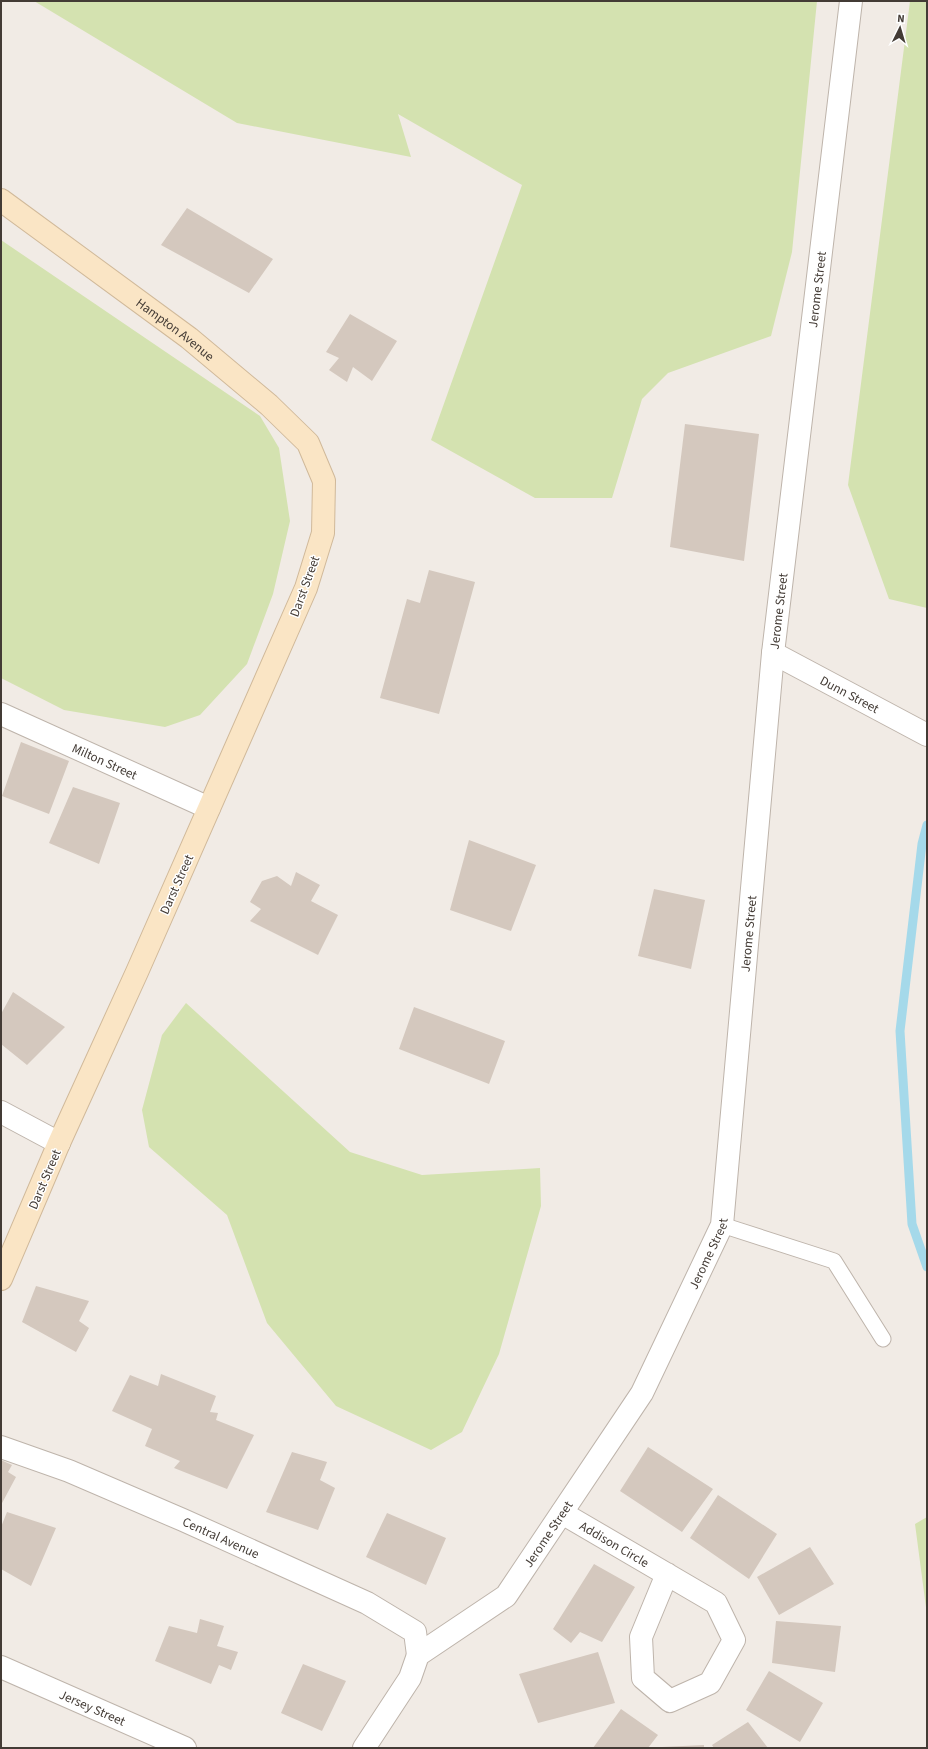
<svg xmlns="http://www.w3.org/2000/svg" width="928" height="1749" font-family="'Source Sans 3',sans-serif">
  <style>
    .green { fill: #d4e2b0 }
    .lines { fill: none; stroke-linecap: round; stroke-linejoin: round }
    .stream { stroke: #a5d9ea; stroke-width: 9 }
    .building { fill: #d4c8be }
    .lane-casing { stroke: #beb4ab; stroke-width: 17 }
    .street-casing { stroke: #beb4ab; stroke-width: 24 }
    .secondary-casing { stroke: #d0b99a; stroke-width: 24 }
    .lane { stroke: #fff; stroke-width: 15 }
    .street { stroke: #fff; stroke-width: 22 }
    .secondary { stroke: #fae5c5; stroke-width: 22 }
    .labels { text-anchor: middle; stroke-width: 3; stroke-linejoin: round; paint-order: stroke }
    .street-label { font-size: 13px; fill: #433b35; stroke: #fff }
  </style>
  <rect width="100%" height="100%" fill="#f1ebe5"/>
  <!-- green -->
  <path class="green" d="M34 1H817L792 252 771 336 668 373 642 399 612 498H535L431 440 522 185 398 114 411 157 237 123Z
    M910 1H927V608L889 599 848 485Z
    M1 240 260 416 279 448 290 521 273 594 247 664 200 715 165 727 64 710 1 678Z
    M186 1003 350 1152 422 1175 540 1168 541 1206 499 1354 462 1432 431 1450 336 1406 267 1323 227 1215 149 1147 142 1110 162 1035Z
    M927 1517V1615L915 1524Z"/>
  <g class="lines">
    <!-- stream -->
    <path class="stream" d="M927 825 922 844 900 1031 912 1224 927 1267"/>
  </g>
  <!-- building -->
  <path class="building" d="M187 208 273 259 249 293 161 245Z
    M350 314 397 341 372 381 353 367 347 382 329 370 339 358 326 352Z
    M685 424 759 434 744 561 670 547Z
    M429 570 475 582 439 714 380 698 407 599 420 603Z
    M21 742 69 761 49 814 2 796Z
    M73 787 120 803 99 864 49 843Z
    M469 840 536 865 511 931 450 910Z
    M296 872 320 885 311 901 338 915 318 955 250 921 261 909 250 902 262 881 277 876 291 886Z
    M654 889 705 900 691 969 638 956Z
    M13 992 65 1027 27 1065 1 1044V1014Z
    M414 1007 505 1041 489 1084 399 1049Z
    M36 1286 89 1301 79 1321 89 1328 76 1352 22 1322Z
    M161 1374 216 1396 210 1412 218 1413 216 1420 254 1435 227 1489 174 1468 180 1461 145 1446 152 1429 112 1411 130 1375 158 1386Z
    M648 1447 713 1489 682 1532 620 1491Z
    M292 1452 327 1462 320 1480 335 1488 318 1530 266 1512Z
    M1 1460 12 1465 8 1472 16 1477 1 1505Z
    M718 1495 777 1534 749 1579 690 1538Z
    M7 1512 56 1528 31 1586 1 1569V1527Z
    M387 1513 446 1538 426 1585 366 1557Z
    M810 1547 834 1584 779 1615 757 1577Z
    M594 1564 635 1587 602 1642 580 1632 571 1643 553 1629Z
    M200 1619 224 1626 217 1646 238 1652 231 1670 219 1665 211 1684 155 1661 169 1626 197 1633Z
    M776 1621 841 1626 835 1672 772 1663Z
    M598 1652 615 1703 538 1723 519 1674Z
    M303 1664 346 1681 322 1731 281 1713Z
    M769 1671 823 1703 800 1742 746 1710Z
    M621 1709 658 1735 648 1748H593Z
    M748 1722 768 1748H714L712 1745Z
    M704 1745V1748H662V1747Z"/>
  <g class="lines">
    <defs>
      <path id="lane" d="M722 1225 834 1261 883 1339"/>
      <g id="street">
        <path id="s1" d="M773 653 927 735"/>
        <path id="s2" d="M1 714 209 808"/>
        <path d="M1 1112 59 1143"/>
        <path id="s3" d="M1 1447 69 1471 183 1520 367 1603 415 1632 418 1655"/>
        <path id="s4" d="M562 1513 716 1603 734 1640 710 1683 670 1701 643 1678 641 1637 667 1574"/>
        <path id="s5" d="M1 1667 185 1748"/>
        <path id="s6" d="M364 1748 410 1678 418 1655 506 1596 642 1393 722 1225 773 653 851 1"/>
      </g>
      <g id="secondary">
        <path id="s7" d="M1 200 189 338 269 405 308 443 324 481 323 533 306 588 137 972 59 1143 1 1279"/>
      </g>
    </defs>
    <!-- lane casing -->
    <use href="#lane" class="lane-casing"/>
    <!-- street casing -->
    <use href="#street" class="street-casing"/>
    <!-- secondary casing -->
    <use href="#secondary" class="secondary-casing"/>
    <!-- lane -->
    <use href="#lane" class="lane"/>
    <!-- street -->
    <use href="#street" class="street"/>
    <!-- secondary -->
    <use href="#secondary" class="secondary"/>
  </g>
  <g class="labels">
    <!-- street labels -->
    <g class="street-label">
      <text dy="5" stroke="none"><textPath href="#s6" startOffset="1585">Jerome Street</textPath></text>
      <text dy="5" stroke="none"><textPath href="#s7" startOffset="217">Hampton Avenue</textPath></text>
      <text transform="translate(304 586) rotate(-70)" y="5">Darst Street</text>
      <text dy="5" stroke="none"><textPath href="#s6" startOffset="1261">Jerome Street</textPath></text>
      <text dy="5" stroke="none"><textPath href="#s1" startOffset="87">Dunn Street</textPath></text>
      <text dy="5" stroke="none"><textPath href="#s2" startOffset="114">Milton Street</textPath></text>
      <text transform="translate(176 884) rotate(-66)" y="5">Darst Street</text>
      <text dy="5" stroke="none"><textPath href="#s6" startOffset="937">Jerome Street</textPath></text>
      <text transform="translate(44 1179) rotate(-67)" y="5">Darst Street</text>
      <text dy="5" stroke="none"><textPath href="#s6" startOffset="613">Jerome Street</textPath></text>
      <text dy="5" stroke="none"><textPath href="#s6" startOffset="289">Jerome Street</textPath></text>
      <text dy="5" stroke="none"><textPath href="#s3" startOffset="238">Central Avenue</textPath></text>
      <text dy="5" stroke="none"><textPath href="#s4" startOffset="61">Addison Circle</textPath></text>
      <text dy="5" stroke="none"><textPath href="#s5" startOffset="100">Jersey Street</textPath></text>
    </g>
  </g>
  <!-- border -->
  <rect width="928" height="1749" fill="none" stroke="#433b35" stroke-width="4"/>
  <!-- north arrow -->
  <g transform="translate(900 28) rotate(5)" stroke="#ffffff" stroke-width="3" paint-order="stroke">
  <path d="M0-3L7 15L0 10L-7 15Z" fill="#433b35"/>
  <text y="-6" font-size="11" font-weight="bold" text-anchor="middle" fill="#433b35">N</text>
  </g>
</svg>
